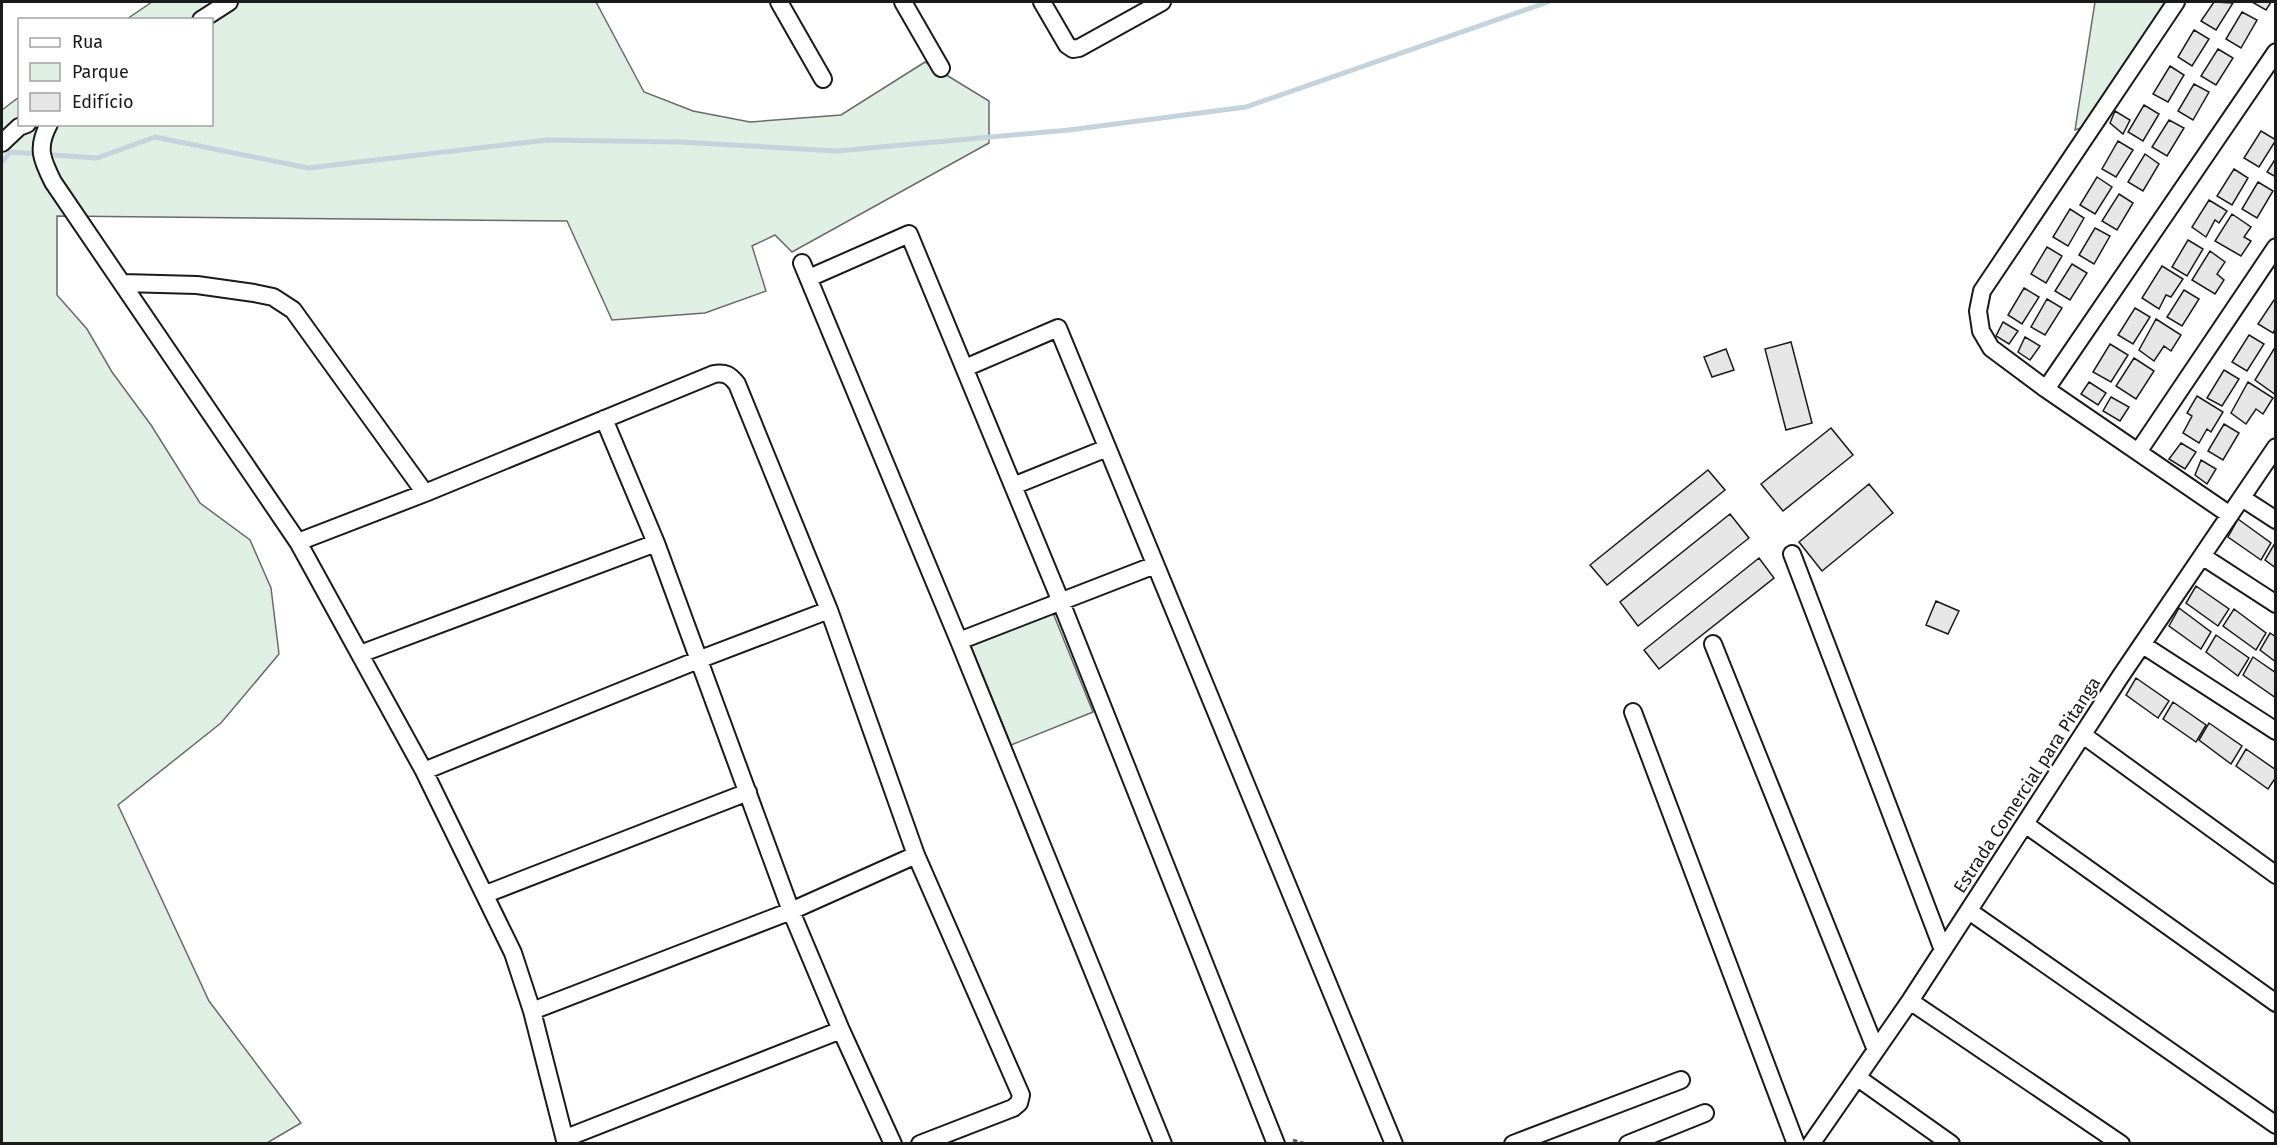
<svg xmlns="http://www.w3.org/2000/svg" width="2277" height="1145" font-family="'Fira Sans',sans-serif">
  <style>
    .green { fill: #e0efe3; stroke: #6a6a6a; stroke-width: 1.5 }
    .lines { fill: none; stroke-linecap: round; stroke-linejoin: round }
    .stream { stroke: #c6d2dc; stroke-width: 5 }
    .building { fill: #e6e6e6; stroke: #1a1a1a; stroke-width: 1.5 }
    .street-casing { stroke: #1a1a1a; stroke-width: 20 }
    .path { stroke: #5f5f5f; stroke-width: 3; stroke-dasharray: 4.5 3; stroke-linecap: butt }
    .street { stroke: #fff; stroke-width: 16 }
    .labels { text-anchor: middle; stroke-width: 4.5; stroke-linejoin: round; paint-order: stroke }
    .street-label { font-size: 18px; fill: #1a1a1a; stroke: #fff }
  </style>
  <rect width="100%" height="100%" fill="#fff"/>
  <!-- green -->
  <path class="green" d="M152 2H596L644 92 693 111 750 122 841 115 925 62 989 101V143L792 252 775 235 752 246 766 291 705 313 612 320 567 221 57 216V295L87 329 112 372 151 425 200 503 250 540 271 588 279 654 221 723 118 805 209 1001 301 1123 267 1143H2V110L19 97 20 124H212V20L127 19Z
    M2095 2H2168L2084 127 2075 130Z
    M1053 613 1093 712 1011 745 971 646Z"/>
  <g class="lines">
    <!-- stream -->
    <path class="stream" d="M2 162 10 152 97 158 155 137 308 168 547 140 680 142 836 151 1069 130 1246 107 1548 2"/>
  </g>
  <!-- building -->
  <path class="building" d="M2214 2 2233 3 2216 30 2201 21Z
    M2252 2H2271L2266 10Z
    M2242 12 2257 20 2241 48 2226 39Z
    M2194 30 2209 39 2192 66 2178 57Z
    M2218 49 2233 58 2216 85 2201 76Z
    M2170 66 2184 75 2168 102 2153 94Z
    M2194 84 2209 92 2193 120 2178 111Z
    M2144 105 2159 114 2143 141 2128 132Z
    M2115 111 2130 120 2123 134 2110 123Z
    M2169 120 2184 128 2167 156 2152 147Z
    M2261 131 2276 140 2259 167 2244 158Z
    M2118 141 2133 150 2116 177 2102 169Z
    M2145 154 2159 164 2143 191 2128 182Z
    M2276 158V177L2267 172Z
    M2234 169 2248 178 2232 205 2217 196Z
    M2097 177 2112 187 2095 214 2080 205Z
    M2258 182 2273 191 2257 218 2242 209Z
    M2119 194 2133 203 2117 230 2102 221Z
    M2209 200 2227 211 2219 223 2215 220 2206 237 2192 227Z
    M2070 209 2084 218 2068 246 2053 237Z
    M2232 214 2251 227 2244 237 2251 241 2241 256 2215 241Z
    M2095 228 2110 236 2094 264 2079 255Z
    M2188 240 2203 249 2187 276 2172 267Z
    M2047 247 2062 256 2046 283 2031 274Z
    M2210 251 2225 262 2217 274 2224 280 2215 294 2192 280Z
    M2072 264 2087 273 2070 300 2055 291Z
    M2162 266 2183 279 2171 297 2166 295 2159 309 2142 298Z
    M2024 288 2039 297 2022 324 2008 315Z
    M2184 290 2199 299 2182 326 2167 317Z
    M2276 297V328L2273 333 2258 324Z
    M2047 299 2062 308 2045 335 2031 327Z
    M2135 308 2150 317 2133 344 2118 335Z
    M2156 319 2181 335 2171 351 2164 346 2154 361 2139 350Z
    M2003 322 2018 331 2009 344 1996 336Z
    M2249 335 2264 344 2247 371 2232 362Z
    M2025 337 2040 346 2030 360 2018 352Z
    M1791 342 1812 423 1786 430 1765 349Z
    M2110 344 2128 355 2111 382 2093 372Z
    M1726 349 1734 370 1712 377 1704 357Z
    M2274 349 2276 350V395L2255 380Z
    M2134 358 2154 371 2136 399 2116 386Z
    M2224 370 2239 379 2222 406 2207 398Z
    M2089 382 2106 393 2098 405 2081 394Z
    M2248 382 2273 398 2263 414 2256 409 2246 424 2231 413Z
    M2197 396 2223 412 2211 432 2207 429 2199 443 2183 433 2192 416 2187 413Z
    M2111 397 2129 407 2120 421 2103 411Z
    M2224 424 2239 433 2223 460 2208 451Z
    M1831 428 1853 455 1783 511 1761 484Z
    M2181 443 2196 452 2185 469 2169 459Z
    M2201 460 2216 469 2207 484 2195 475Z
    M1708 470 1725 490 1607 585 1590 565Z
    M1869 484 1893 513 1822 571 1799 542Z
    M1730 514 1749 538 1638 626 1620 602Z
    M2238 519 2271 543 2261 560 2228 537Z
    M2275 543H2276V568L2265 560Z
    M1759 558 1774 578 1659 669 1644 650Z
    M2196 586 2229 609 2218 626 2186 603Z
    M1936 601 1959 611 1948 634 1926 625Z
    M2179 608 2211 632 2201 649 2169 626Z
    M2234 609 2266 633 2256 650 2223 626Z
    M2270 633 2276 637V662L2260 650Z
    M2216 635 2249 658 2238 676 2206 652Z
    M2253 657 2276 673V698L2243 675Z
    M2136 678 2169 701 2158 718 2126 695Z
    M2173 702 2206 725 2196 742 2163 719Z
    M2209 723 2242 746 2231 764 2199 740Z
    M2246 749 2276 770V777L2268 789 2236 766Z"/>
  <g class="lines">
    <defs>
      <path id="street" d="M779 2 823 79
        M903 2 941 68
        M1042 2 1067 45 1073 49 1079 48 1162 2
        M2176 2 1982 291 1978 311 1981 331 1991 348 2046 389 2230 515
        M201 20 229 2
        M49 124C36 148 42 160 53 182L298 542 424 771 513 953 532 1011 566 1144
        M2 143 19 127 27 124
        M802 263 959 641 1163 1144
        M809 278 909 234 1061 602 1276 1144
        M123 283 197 285 254 293 273 297 293 310 425 493
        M965 368 1058 328 1394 1144
        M2046 389 2276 52
        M604 419 656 543 791 911 841 1030 893 1144
        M2138 452 2276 247
        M1013 486 1107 448
        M2242 498 2276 520
        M298 542 425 493 714 374C725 372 730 375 737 384L829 610 916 855 1021 1095 1019 1103 1013 1108 920 1144
        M1792 554 1943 950
        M2202 556 2276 604
        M959 641 1155 565
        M1713 644 1876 1050
        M2143 645 2276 731
        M360 654 656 543
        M1633 712 1796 1144
        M2083 735 2276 875
        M424 771 698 660 829 610
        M2025 824 2276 1003
        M486 894 748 792
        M1969 911 2276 1125
        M1910 1001 2121 1144
        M532 1011 791 911 916 855
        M1858 1078 1951 1144
        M566 1138 841 1030
        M1513 1144 1681 1080
        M1628 1144 1705 1113
        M1811 1144 1910 1001 2120 677 2276 447"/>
    </defs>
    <!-- street casing -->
    <use href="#street" class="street-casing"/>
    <!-- path -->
    <path class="path" d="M1293 1140 1306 1144"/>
    <!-- street -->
    <use href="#street" class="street"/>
  </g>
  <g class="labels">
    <!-- street labels -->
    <g class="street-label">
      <text transform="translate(2027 785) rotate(-57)" y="6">Estrada Comercial para Pitanga</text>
    </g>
  </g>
  <!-- border -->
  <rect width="2277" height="1145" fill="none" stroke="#1a1a1a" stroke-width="6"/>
  <!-- legend -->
  <rect x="18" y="18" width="195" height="108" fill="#ffffff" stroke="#a3a3a3" stroke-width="1.5"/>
  <rect x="30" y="38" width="30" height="9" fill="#ffffff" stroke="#a3a3a3" stroke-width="1.5"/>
  <text x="72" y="48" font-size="18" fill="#1a1a1a">Rua</text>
  <rect x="30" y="63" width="30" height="18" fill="#e0efe3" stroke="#a3a3a3" stroke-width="1.5"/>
  <text x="72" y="78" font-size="18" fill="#1a1a1a">Parque</text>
  <rect x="30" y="93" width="30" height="18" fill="#e6e6e6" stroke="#a3a3a3" stroke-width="1.5"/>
  <text x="72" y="108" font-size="18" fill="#1a1a1a">Edifício</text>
</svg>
